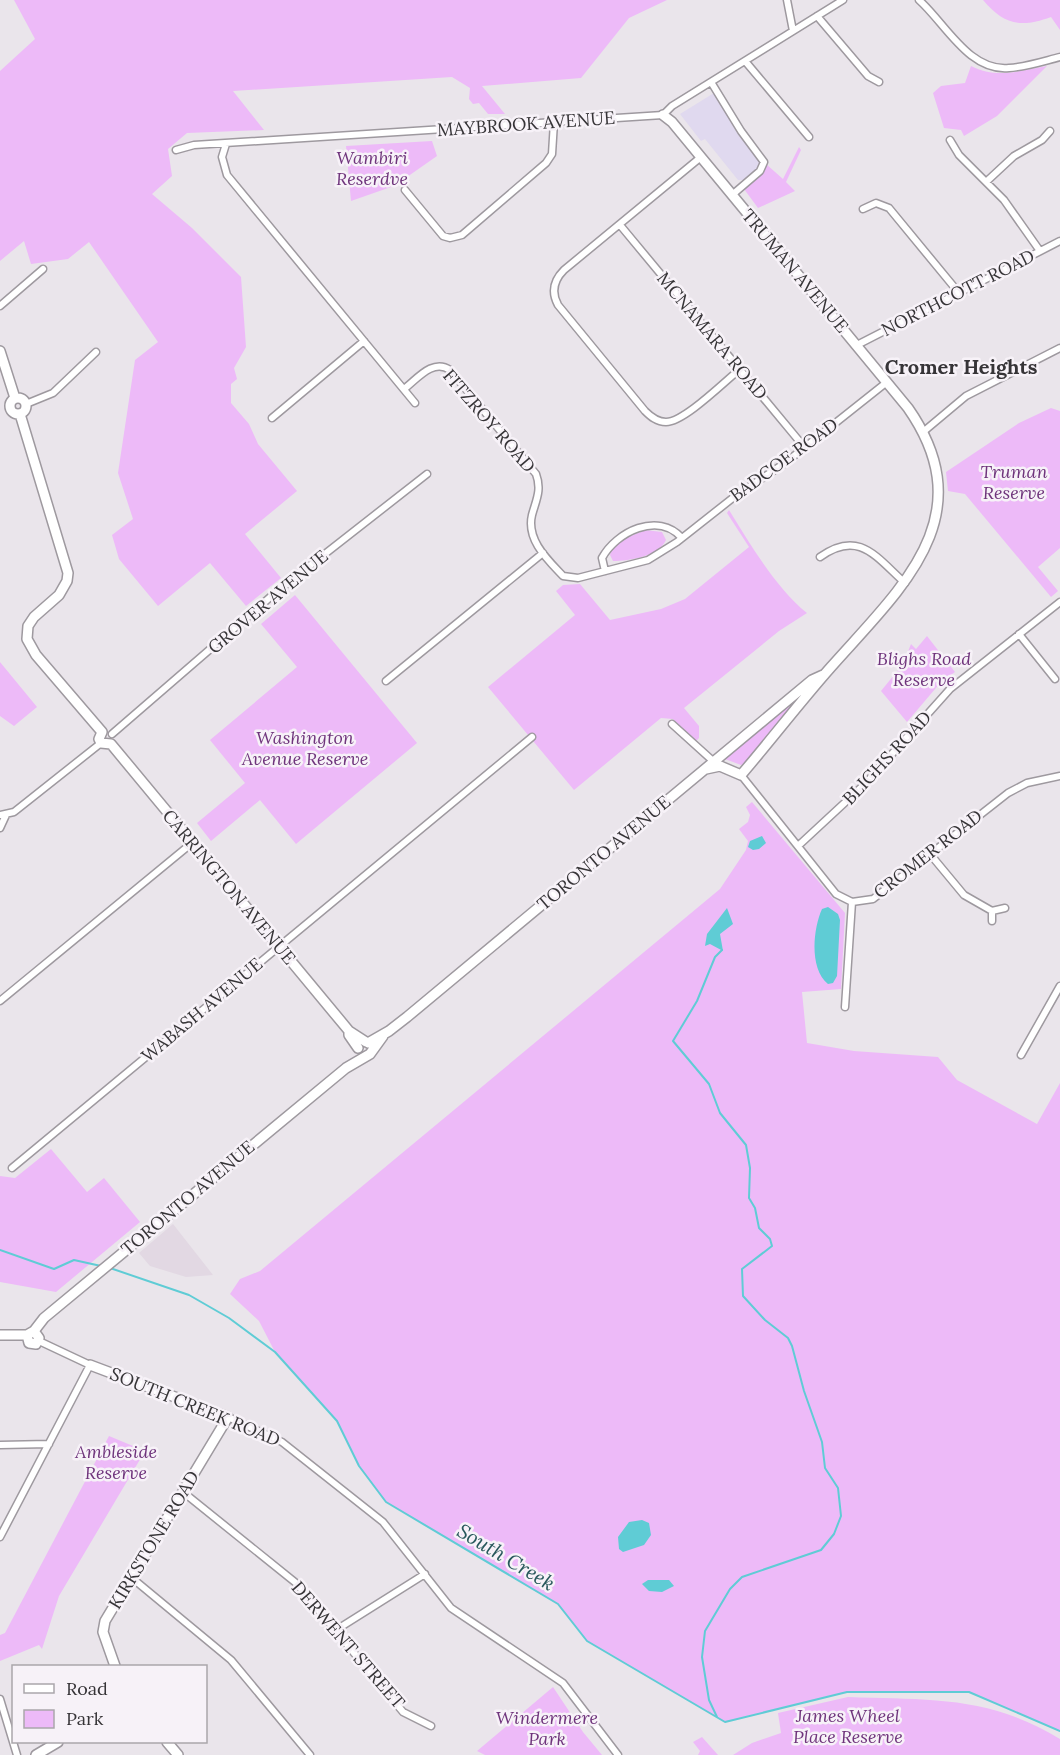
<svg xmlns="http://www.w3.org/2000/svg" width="1060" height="1755" font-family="Lora,serif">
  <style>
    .commercial { fill: #e0d9ef }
    .built { fill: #e2d8e3 }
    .green { fill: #edbaf8 }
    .water { fill: #5fccd5 }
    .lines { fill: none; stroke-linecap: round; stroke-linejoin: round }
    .stream { stroke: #5fccd5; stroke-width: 2 }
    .street-casing { stroke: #9e999f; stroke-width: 9 }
    .secondary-casing { stroke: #9e999f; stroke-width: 12 }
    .street { stroke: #fff; stroke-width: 6 }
    .secondary { stroke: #fff; stroke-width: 9 }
    .labels { text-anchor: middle; stroke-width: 5; stroke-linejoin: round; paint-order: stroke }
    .street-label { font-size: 18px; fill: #363437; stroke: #f7f2f8 }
    .park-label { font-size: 18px; font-style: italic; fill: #6f347c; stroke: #f7f2f8 }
    .neighbourhood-label { font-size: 20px; font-weight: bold; fill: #363437; stroke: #f7f2f8 }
    .water-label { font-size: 20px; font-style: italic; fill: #28585c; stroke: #f7f2f8 }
  </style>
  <rect width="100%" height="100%" fill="#eae5eb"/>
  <!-- commercial -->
  <path class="commercial" d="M714 93 737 131 761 162 760 167 745 180H738L705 139 701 141 680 114Z"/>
  <!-- built -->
  <path class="built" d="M173 1224 213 1275 186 1277 150 1266 139 1253Z"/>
  <!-- green -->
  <path class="green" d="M14 0H667L629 18 581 78 482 86 505 114H488L479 103 473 104 469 99 470 88 452 77 233 91 264 130 187 133 168 149 172 176 152 194 192 228 241 277 246 347 234 368 237 379 231 384V403L249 424 258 444 297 491 245 534 281 578 246 606 210 563 158 606 119 559 112 535 133 519 118 473 135 360 158 342 89 242 68 259 31 264 24 241 0 261V71L35 39Z
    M983 0H1060V30L1051 17C1021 28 1004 25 983 0Z
    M971 66C996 79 1019 71 1047 66L997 116 964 136 961 130 944 128 933 93 941 86 965 83Z
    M432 141 437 156 407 177 398 178 391 187 351 201 346 146Z
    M799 147 801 150 786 182 795 191 758 208 744 189 763 173 766 164 783 179Z
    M1051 408 1060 411V548L1038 567 1058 591 1051 597 965 494 948 491 946 472 1019 423Z
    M729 510C750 544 776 588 807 613L779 631 684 708 699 726V738L696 741 673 719 661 718 574 790 488 687 575 615 556 591 563 585 580 584 610 620 661 609 685 599 749 547 727 513Z
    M645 530 662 532 666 540C659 556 630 561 613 561L610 555C614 540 633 536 645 530Z
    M295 595 417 743 296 844 260 800 211 841 197 823 245 783 210 740 297 667 261 624Z
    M927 636 955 672 941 682 907 722 881 691 903 664 911 644 916 649Z
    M0 662 37 707 14 726 0 716Z
    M815 681 747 763 741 765 725 759Z
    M752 802 845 913 841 989 802 992 807 1043 854 1051 938 1057 957 1080 1037 1124 1060 1083V1731L970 1692H847L725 1722 587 1641 557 1604 386 1502 359 1466 337 1421 275 1352 259 1321 230 1294 240 1279 260 1271 720 889 746 850 748 841 739 829 748 822 750 815 746 807Z
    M51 1149 87 1192 104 1178 140 1222 56 1292 0 1282V1176L15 1178Z
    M109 1436 145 1451 59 1596 42 1649 39 1645 0 1661V1635L5 1633Z
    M553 1687 583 1732 602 1755H485L477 1751Z
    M848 1697C928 1700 988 1695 1060 1739V1755H733L752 1743 781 1733 778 1713Z
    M702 1737 718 1755H698L700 1751 693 1742Z"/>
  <!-- water -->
  <path class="water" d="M762 836 766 843 759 849 753 850 748 847 750 841Z
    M828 907 838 914 840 920 837 976 833 983 828 984C809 969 813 929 822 909Z
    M727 908 733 924 720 934 723 951 710 944 705 946 707 934Z
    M642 1520 649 1523 651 1535 644 1545 623 1552 619 1549 618 1537 629 1522Z
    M648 1580H669L674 1586 662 1592 649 1591 642 1584Z"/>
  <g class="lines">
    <!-- stream -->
    <path class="stream" d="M0 1250 54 1269 74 1260 101 1266
      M110 1268 189 1295 229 1318 275 1352 337 1421 359 1466 386 1502 558 1604 587 1641 725 1722 847 1692H969L1060 1731
      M717 1717 709 1700 702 1657 705 1631 730 1589 742 1577 821 1550 834 1534 841 1516 838 1488 825 1468 822 1442 804 1391 792 1346 788 1338 765 1320 743 1296 742 1269 772 1246 770 1239 759 1228 755 1208 749 1198 750 1168 746 1145 720 1113 709 1084 673 1041 697 1001 715 957 722 950"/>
    <defs>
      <path id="street" d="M787 0 793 31
        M919 0C945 23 969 72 1009 68 1026 67 1044 61 1060 57
        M817 16 868 76 879 82
        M745 61 809 137
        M711 82 741 131 764 162 760 171 732 195
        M950 140 959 155 1004 200 1040 251
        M226 144 222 157 227 175 415 403
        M176 150 194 145 663 115 672 106 843 0
        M701 157 564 270C554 280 551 292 558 305L645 411C651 417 657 422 666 422 684 422 724 382 739 370
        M986 182 1014 156 1042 140 1050 131
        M405 190 443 236 450 238 462 235 546 163 552 154 554 122
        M863 209 876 203 889 208 959 293
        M620 225 805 448
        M0 306 43 269
        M857 345 1060 241
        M404 389C417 379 433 358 450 370L536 474C542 490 536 500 532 515 526 540 548 560 563 576L578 578 648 560 677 542 734 497 785 463 887 382
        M26 404 53 393 96 352
        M272 418 364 341
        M923 432 966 396 1060 348
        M820 557C859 529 876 557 905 583
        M605 571 602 558C616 532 658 511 682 538
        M1019 634 1055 679
        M386 681 543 553
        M672 724 713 761
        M112 734 275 593 427 474
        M741 775 836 894 852 902 873 899 1008 793 1027 783 1060 776
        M0 815 14 812 101 743
        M0 828 6 815
        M798 846 866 783 950 689 1060 602
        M930 854 964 895 992 911 1005 908
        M992 921V911
        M0 1001 192 843
        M845 1007 852 902
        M1021 1055 1060 986
        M12 1168 532 737
        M228 1417 282 1442 383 1522 451 1608 563 1683 618 1755
        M0 1445 49 1444
        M183 1492 296 1583 403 1712 431 1726
        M0 1537 90 1365 39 1341
        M132 1578 231 1660 310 1755
        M336 1630 425 1574
        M0 1699 17 1755"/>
      <path id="secondary" d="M663 115 672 122 908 408C984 517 901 588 831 667 800 702 771 740 741 775L720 766 706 769
        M0 351 15 398
        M10 406a8 8 0 1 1 16 0a8 8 0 1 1-16 0Z
        M20 414 68 573 67 581 59 595 34 617 28 626 27 639 36 655 102 732
        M102 732 99 739 101 743 111 744
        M111 744 349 1031V1035L358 1048
        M349 1031 366 1042
        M368 1043 389 1031 407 1017 812 680 823 675
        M34 1331 44 1318 346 1068 370 1054 383 1036
        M0 1335H27L34 1331
        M27 1335 29 1343 36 1344 39 1338 34 1331
        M90 1365 228 1417 105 1621 103 1632 115 1666
        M167 1742 178 1755
        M36 1755 58 1742"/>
    </defs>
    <!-- street casing -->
    <use href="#street" class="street-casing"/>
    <!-- secondary casing -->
    <use href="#secondary" class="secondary-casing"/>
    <!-- street -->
    <use href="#street" class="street"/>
    <!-- secondary -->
    <use href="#secondary" class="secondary"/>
  </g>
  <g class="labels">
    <!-- street labels -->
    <g class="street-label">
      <text transform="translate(526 124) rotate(-4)" y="6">MAYBROOK AVENUE</text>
      <text transform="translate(795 271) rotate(50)" y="6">TRUMAN AVENUE</text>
      <text transform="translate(958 293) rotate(-27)" y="6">NORTHCOTT ROAD</text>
      <text transform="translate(712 336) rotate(50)" y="6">MCNAMARA ROAD</text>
      <text transform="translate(489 421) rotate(49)" y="6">FITZROY ROAD</text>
      <text transform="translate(784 460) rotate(-36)" y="6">BADCOE ROAD</text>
      <text transform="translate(268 602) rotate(-40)" y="6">GROVER AVENUE</text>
      <text transform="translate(887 758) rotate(-47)" y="6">BLIGHS ROAD</text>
      <text transform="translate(604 853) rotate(-40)" y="6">TORONTO AVENUE</text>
      <text transform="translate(928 854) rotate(-38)" y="6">CROMER ROAD</text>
      <text transform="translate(229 887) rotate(50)" y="6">CARRINGTON AVENUE</text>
      <text transform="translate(202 1010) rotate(-40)" y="6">WABASH AVENUE</text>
      <text transform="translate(188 1198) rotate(-40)" y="6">TORONTO AVENUE</text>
      <text transform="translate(195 1407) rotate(22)" y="6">SOUTH CREEK ROAD</text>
      <text transform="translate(154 1540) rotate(-59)" y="6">KIRKSTONE ROAD</text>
      <text transform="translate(348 1645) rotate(49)" y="6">DERWENT STREET</text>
    </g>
    <!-- park labels -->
    <g class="park-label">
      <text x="372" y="164">Wambiri<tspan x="372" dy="21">Reserdve</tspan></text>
      <text x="1014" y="478">Truman<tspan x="1014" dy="21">Reserve</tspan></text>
      <text x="924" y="665">Blighs Road<tspan x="924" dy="21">Reserve</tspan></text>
      <text x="305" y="744">Washington<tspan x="305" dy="21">Avenue Reserve</tspan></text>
      <text x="116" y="1458">Ambleside<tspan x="116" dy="21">Reserve</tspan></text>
      <text x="848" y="1722">James Wheel<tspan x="848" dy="21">Place Reserve</tspan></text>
      <text x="547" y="1724">Windermere<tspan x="547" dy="21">Park</tspan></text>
    </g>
    <!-- neighbourhood labels -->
    <g class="neighbourhood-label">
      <text x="961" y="374">Cromer Heights</text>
    </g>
    <!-- water labels -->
    <g class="water-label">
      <text transform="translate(506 1557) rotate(31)" y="7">South Creek</text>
    </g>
  </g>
  <!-- legend -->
  <rect x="12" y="1665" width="195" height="78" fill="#f7f2f8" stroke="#aaa6ab" stroke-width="1.5"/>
  <rect x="24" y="1684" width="30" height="9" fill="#ffffff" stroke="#aaa6ab" stroke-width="1.5"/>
  <text x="66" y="1695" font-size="18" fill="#363437">Road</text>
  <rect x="24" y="1710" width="30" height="18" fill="#edbaf8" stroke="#aaa6ab" stroke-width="1.5"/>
  <text x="66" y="1725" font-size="18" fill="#363437">Park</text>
</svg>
